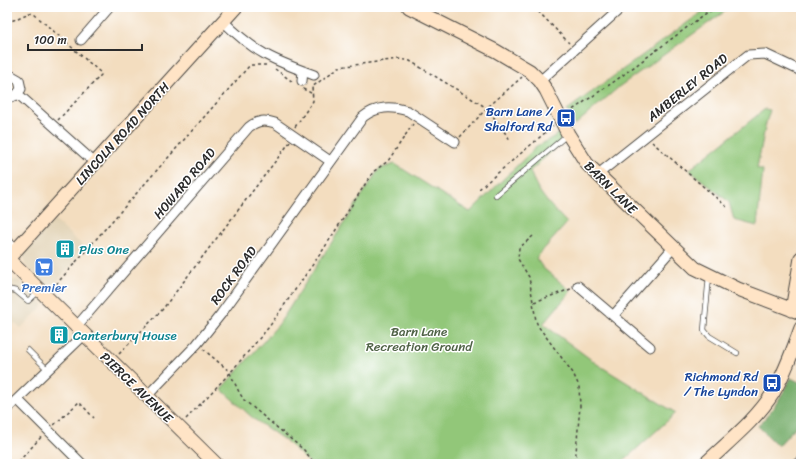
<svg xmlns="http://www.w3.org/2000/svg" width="808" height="471" font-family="Sriracha,sans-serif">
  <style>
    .built { fill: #e1d2b4 }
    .green { fill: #92c779; stroke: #5e7952 }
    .forest { fill: #75ac69; stroke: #506c4a }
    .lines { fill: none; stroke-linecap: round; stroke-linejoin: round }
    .lane-casing { stroke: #494641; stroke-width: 6 }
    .street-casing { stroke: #494641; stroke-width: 11 }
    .secondary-casing { stroke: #494641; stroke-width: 15 }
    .path { stroke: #494641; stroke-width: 1.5; stroke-dasharray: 3 3; stroke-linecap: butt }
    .lane { stroke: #fff; stroke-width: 4.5 }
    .street { stroke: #fff; stroke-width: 9 }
    .secondary { stroke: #ffe4c6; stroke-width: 13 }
    .labels { text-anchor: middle; stroke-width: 3; stroke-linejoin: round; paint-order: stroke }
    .street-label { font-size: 13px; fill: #2b2b2b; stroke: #fff }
    .transit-label { font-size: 13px; fill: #164399; stroke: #fff; text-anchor: end }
    .culture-label { font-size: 13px; fill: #0d838f; stroke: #fff; text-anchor: start }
    .shop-label { font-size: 13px; fill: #366cbe; stroke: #fff }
    .park-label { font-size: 13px; fill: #4f6246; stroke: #fff }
  </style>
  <rect width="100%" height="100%" fill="#fff"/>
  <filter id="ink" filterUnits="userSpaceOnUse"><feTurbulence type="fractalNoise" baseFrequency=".025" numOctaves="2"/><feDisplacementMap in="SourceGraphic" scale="8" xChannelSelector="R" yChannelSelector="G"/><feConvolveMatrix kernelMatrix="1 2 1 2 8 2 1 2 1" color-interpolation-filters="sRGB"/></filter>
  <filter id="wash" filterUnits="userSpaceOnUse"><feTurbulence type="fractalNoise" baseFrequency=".012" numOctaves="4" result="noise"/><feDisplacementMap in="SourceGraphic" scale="16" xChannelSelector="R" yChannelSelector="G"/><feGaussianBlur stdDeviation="0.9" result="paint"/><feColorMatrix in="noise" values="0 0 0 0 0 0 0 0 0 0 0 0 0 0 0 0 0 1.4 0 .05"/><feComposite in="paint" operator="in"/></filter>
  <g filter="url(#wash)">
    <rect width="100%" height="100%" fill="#f3ddbf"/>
    <!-- built -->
    <path class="built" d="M54 220 84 247 72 260 74 262 50 290 25 265 23 256 26 249Z
      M7 280H19L44 305 21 328 15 323 7 331Z"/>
    <!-- green -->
    <path class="green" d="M705 7H731L620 86 575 125 567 110 702 12Z
      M765 109 770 110 766 123 757 168 763 170 757 226 734 220 729 202 689 170Z
      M560 133 564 140 530 171C538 194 550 205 567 223L536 258 543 268 571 291 543 324 597 364 676 413 620 464H311L286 441 254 419 221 389 279 324 379 169 395 164 470 212 535 148Z"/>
    <!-- forest -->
    <path class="forest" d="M791 378 801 383V421L778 446 758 426C772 411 782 396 791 378Z"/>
  </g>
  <g filter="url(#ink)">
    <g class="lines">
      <defs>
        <path id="lane" d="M496 195 567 135
          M709 276 704 330 709 336 737 353
          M7 289 16 291 28 301 38 292
          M28 350 48 370"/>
        <path id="street" d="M223 21C255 53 273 60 314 75
          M81 40 108 9
          M7 77 12 76 19 80 21 89C17 95 14 98 7 97
          M302 81 303 71
          M540 81 622 7
          M18 94 95 163
          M597 175 748 55 765 54 801 71
          M7 241 16 250
          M578 286 650 347
          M613 316 673 248
          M76 327 249 127C258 120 265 120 275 123L330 161
          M147 396 197 344 221 314 363 117C377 106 391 106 408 111L455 142
          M18 400 82 464
          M7 409 84 335
          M797 464 801 461"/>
        <path id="secondary" d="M409 7 496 51 530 71 540 81 546 90 568 134 587 164 695 268 738 289 801 313
          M8 259 216 464
          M7 260 236 7
          M792 310 801 258
          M705 464C728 442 756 420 773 393 785 373 793 350 801 328"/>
      </defs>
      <!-- lane casing -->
      <use href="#lane" class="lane-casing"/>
      <!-- street casing -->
      <use href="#street" class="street-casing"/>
      <!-- secondary casing -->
      <use href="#secondary" class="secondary-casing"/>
      <!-- path -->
      <path class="path" d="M534 7 569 43
        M705 12 708 7
        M7 23 29 13 34 14 101 73V75L58 120
        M275 69 293 82
        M303 89 311 93
        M568 113 615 81 705 14 718 7
        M295 127 313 101 312 87 339 67 399 59 410 61 487 108 511 141
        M460 137 487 108 522 77
        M652 142 728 208
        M479 189 553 126
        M533 236 519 248 518 259 529 277 536 321 538 326 573 373 579 386 580 406 575 464
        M52 289 250 65H267
        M534 302 571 289
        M203 349 229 371 239 392 244 400 304 450 315 464
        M119 354 162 310 290 142
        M186 419 230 373 269 327 323 250 373 172 388 161 413 124
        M54 425 79 402 94 418
        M13 464 20 460 42 436"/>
      <!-- lane -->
      <use href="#lane" class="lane"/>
      <!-- street -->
      <use href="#street" class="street"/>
      <!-- secondary -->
      <use href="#secondary" class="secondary"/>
    </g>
  </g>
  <!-- icons -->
  <defs>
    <symbol id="bus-square" viewBox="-11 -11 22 22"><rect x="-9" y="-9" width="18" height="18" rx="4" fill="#1a4fb4" stroke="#fff"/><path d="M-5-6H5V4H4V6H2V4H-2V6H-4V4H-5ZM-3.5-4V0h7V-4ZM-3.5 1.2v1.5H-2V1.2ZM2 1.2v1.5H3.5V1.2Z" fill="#fff"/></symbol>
    <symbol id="building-square" viewBox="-11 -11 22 22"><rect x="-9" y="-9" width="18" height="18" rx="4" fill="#0f9aa8" stroke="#fff"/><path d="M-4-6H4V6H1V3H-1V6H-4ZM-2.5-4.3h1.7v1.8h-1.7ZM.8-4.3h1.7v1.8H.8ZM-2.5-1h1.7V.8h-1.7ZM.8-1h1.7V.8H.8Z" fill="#fff"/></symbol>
    <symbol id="supermarket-square" viewBox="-11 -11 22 22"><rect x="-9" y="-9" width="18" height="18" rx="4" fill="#3f7fe0" stroke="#fff"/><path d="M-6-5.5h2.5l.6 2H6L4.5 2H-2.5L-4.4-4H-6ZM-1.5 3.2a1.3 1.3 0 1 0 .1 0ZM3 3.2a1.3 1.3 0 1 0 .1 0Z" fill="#fff"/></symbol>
  </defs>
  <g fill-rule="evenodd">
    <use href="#bus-square" x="555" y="107" width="22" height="22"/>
    <use href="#building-square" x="54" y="238" width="22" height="22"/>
    <use href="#supermarket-square" x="33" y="256" width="22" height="22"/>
    <use href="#building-square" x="48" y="324" width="22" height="22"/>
    <use href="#bus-square" x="761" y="372" width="22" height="22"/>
  </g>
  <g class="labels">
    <!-- street labels -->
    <g class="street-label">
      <text transform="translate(687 87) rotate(-39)" y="5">AMBERLEY ROAD</text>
      <text transform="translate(122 133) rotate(-48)" y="5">LINCOLN ROAD NORTH</text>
      <text transform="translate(184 183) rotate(-50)" y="5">HOWARD ROAD</text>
      <text transform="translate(611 187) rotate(45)" y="5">BARN LANE</text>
      <text transform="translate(233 275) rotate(-54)" y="5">ROCK ROAD</text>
      <text transform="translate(137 387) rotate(44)" y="5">PIERCE AVENUE</text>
    </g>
    <!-- transit labels -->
    <g class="transit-label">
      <text x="552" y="116">Barn Lane /<tspan x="552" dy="15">Shalford Rd</tspan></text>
      <text x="758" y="381">Richmond Rd<tspan x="758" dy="15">/ The Lyndon</tspan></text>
    </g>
    <!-- culture labels -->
    <g class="culture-label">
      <text x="79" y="254">Plus One</text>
      <text x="73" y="340">Canterbury House</text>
    </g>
    <!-- shop labels -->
    <g class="shop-label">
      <text x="44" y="292">Premier</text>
    </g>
    <!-- park labels -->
    <g class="park-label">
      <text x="419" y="336">Barn Lane<tspan x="419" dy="15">Recreation Ground</tspan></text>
    </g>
  </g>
  <!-- margin -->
  <rect width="808" height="471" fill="none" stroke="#fff" stroke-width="24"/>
  <!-- scale -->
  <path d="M28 44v6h114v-6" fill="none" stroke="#2b2b2b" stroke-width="2"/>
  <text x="34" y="44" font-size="12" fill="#2b2b2b" stroke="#ffffff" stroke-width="3" paint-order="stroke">100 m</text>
</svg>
